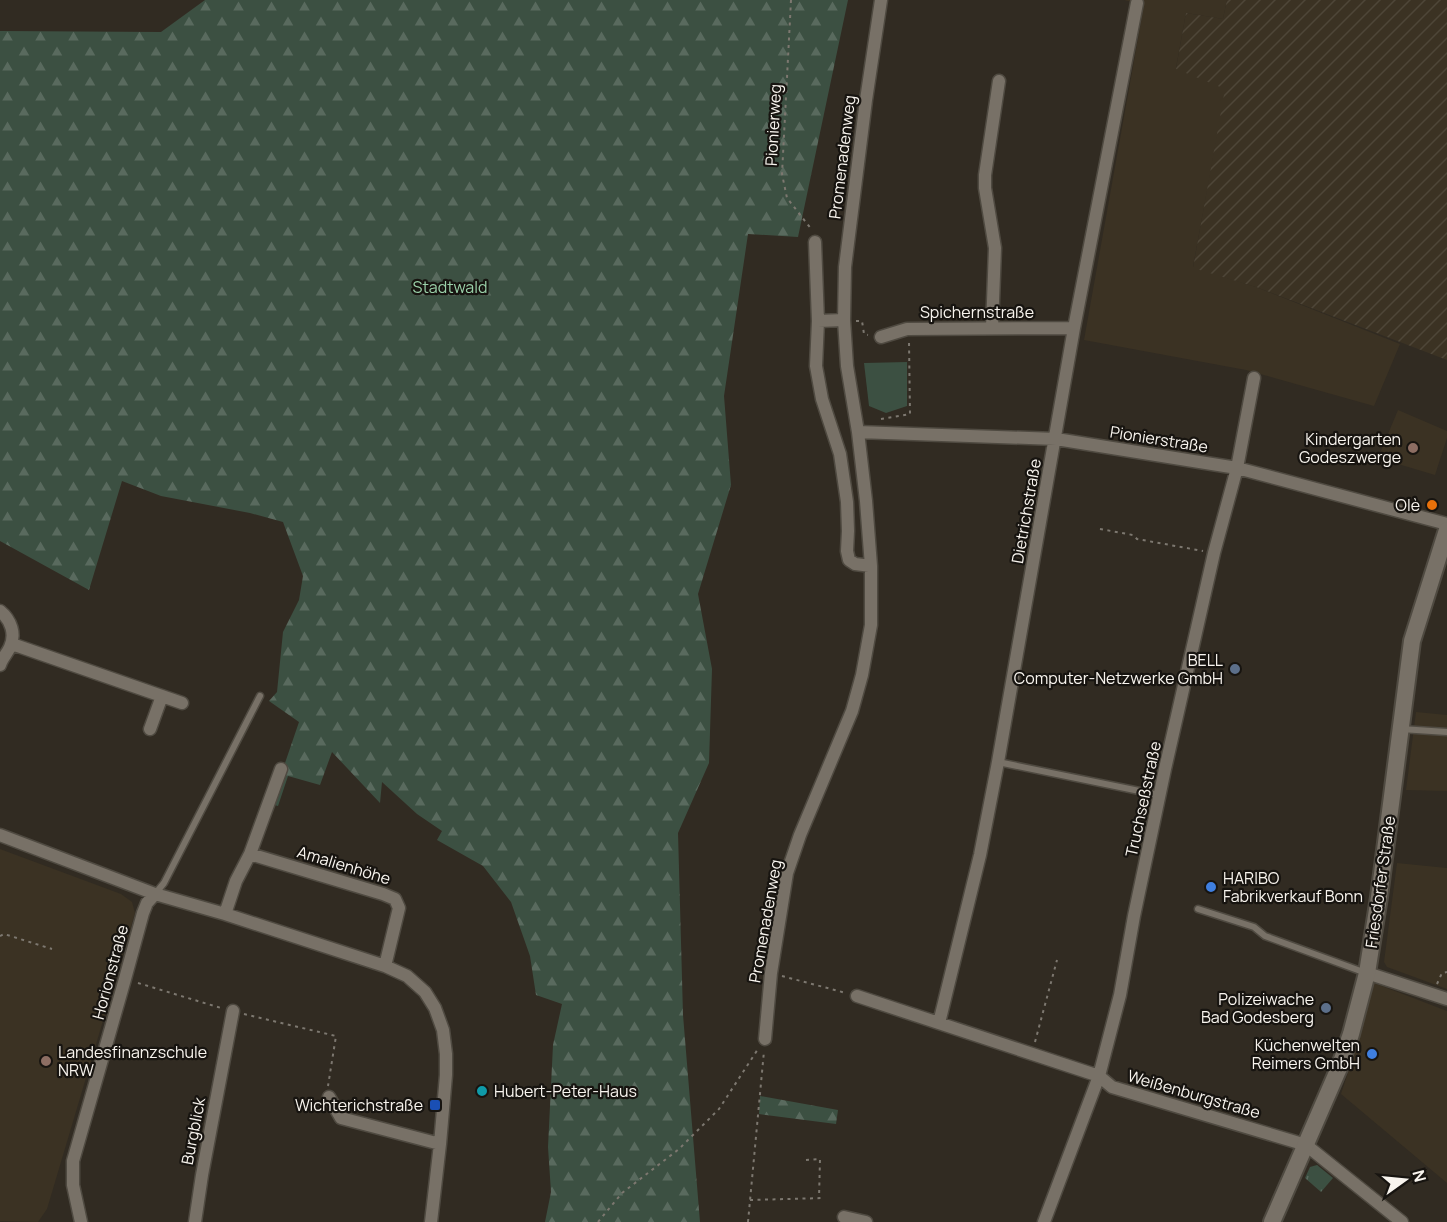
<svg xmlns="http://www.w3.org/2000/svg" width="1447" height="1222" font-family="Manrope,sans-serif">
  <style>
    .built { fill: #3b3223 }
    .industrial { fill: url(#industrial-furrows) }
    .grass { fill: url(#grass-tufts) }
    .forest { fill: url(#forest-firs) }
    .green { fill: #3c5042 }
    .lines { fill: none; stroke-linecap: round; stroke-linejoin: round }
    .lane-casing { stroke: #4f4a41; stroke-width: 9 }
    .street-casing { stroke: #4f4a41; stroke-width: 15 }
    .secondary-casing { stroke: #4f4a41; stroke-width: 20 }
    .path { stroke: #7d7870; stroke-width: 2; stroke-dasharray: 3 4.5; stroke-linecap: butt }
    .lane { stroke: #787167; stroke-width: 6 }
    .street { stroke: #787167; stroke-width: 12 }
    .secondary { stroke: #787167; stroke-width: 16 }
    .education-dot { fill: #8d6e63; stroke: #171410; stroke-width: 2 }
    .food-dot { fill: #e8710a; stroke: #171410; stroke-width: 2 }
    .service-dot { fill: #5c6f8a; stroke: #171410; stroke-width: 2 }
    .shop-dot { fill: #3f7fe0; stroke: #171410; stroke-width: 2 }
    .culture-dot { fill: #0f9aa8; stroke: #171410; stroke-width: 2 }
    .transit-dot { fill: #1a4fb4; stroke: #171410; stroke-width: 2 }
    .labels { text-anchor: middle; stroke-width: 4.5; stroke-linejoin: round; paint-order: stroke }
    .street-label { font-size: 16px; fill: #f8f4ee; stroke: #171410 }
    .park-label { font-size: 16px; fill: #9ad1a9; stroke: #171410 }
    .poi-label { font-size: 16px; fill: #f8f4ee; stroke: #171410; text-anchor: end }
  </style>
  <defs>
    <pattern id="industrial-furrows" width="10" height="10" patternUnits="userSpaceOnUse" patternTransform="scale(1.5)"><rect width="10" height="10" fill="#3b3223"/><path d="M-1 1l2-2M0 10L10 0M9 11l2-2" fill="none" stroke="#4e4638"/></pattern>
    <pattern id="grass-tufts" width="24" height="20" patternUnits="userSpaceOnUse" patternTransform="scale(1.5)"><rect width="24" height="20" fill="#3c5042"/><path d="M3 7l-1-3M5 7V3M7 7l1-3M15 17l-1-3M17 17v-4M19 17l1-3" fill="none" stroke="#596a5e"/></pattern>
    <pattern id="forest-firs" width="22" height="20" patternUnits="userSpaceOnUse" patternTransform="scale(1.5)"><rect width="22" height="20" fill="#3c5042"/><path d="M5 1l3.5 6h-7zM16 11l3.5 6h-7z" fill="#596a5e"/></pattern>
  </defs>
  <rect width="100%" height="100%" fill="#312b22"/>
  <!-- built -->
  <path class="built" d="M1124 0H1227L1223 19 1186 13 1176 68 1226 88 1193 267 1256 287 1400 344 1374 406 1246 370 1084 340 1144 5Z
    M1398 410 1447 431V438L1435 475 1378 458Z
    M1416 712 1447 715V791L1406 790Z
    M0 849 121 894 132 902 135 913 47 1209 38 1222 0 1221Z
    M1397 863 1447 868V989L1387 967 1384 962Z
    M1374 983 1447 1011V1183L1341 1094 1360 1036Z"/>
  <!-- industrial -->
  <path class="industrial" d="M1227 0H1447V360L1256 287 1193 268 1225 89 1176 69 1186 13 1223 19Z"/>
  <!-- grass -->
  <path class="grass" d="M1317 1165 1333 1178 1321 1192 1305 1178 1310 1167Z"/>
  <!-- forest -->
  <path class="forest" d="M205 0H848L798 237 748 234 724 396 731 485 698 594 712 669 709 763 678 833 683 1015 700 1222H545L551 1192 548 1147 553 1045 562 1004 536 995 530 956 511 902 483 866 437 840 442 831 417 814 382 782 380 803 332 752 320 785 288 776 278 806 271 804 299 722 269 701 277 692 283 632 299 600 303 576 283 522 250 513 161 496 122 481 89 590 0 541V31L161 32Z
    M760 1096 838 1110 836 1124 759 1114Z"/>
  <!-- green -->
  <path class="green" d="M907 362V406L886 413 869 406 864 363Z"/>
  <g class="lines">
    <defs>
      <path id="lane" d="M1401 729 1447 732
        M998 762 1159 795
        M155 894 164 883 260 696
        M1198 909 1254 927 1265 936 1366 973"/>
      <path id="street" d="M815 242 818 321 816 366 822 399 840 454 847 502 848 531 847 551 849 560 855 564 871 566
        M818 321 844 320
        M992 328 995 248 985 188V175L999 81
        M881 337 907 329 1074 328
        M858 432 1056 439 1237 468 1447 524
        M0 611C11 620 16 634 10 647 7 654 2 658 0 665
        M12 644 182 703
        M150 729 162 696
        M0 835 155 894 225 914 385 966 407 976 425 992 435 1008 443 1030 446 1054V1075L440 1144 431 1222
        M250 854 281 769
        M225 914 236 881 250 854 383 894 395 899 399 908 385 966
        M1367 973 1447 999
        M857 996 1099 1076 1112 1087 1306 1145 1402 1222
        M939 1023 980 855 998 762 1074 328 1137 3
        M765 1039 771 973 787 873 800 835 852 711 862 675 871 625V566L866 501 858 432 847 366 844 320 845 267 866 100 881 0
        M329 1097 341 1118 440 1144
        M844 1217 866 1222
        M81 1222 73 1185V1161L125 979 143 913 147 903 155 894
        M195 1222 202 1175 233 1011
        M1044 1222 1099 1076 1120 995 1134 916 1165 769 1214 553 1237 468 1254 378"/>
      <path id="secondary" d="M1272 1222 1339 1068 1351 1034 1367 973 1379 897 1412 641 1447 530"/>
    </defs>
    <!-- lane casing -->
    <use href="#lane" class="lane-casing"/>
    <!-- street casing -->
    <use href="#street" class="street-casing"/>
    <!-- secondary casing -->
    <use href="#secondary" class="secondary-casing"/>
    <!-- path -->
    <path class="path" d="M791 0 782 174 787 198 812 230
      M856 321H862L864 334 868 335
      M881 419 910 414 909 341
      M1100 529 1133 535 1137 539 1203 551
      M1258 873 1270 875
      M0 936 4 934 52 949
      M782 976 846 993
      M138 983 221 1008
      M1437 984 1442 973 1447 972
      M244 1014 336 1036 328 1086
      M1035 1042 1057 960
      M806 1160 820 1159 819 1198
      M750 1200 825 1198
      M598 1222 622 1193 679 1149 719 1109 758 1049
      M748 1222 764 1051"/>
    <!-- lane -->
    <use href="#lane" class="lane"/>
    <!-- street -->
    <use href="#street" class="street"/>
    <!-- secondary -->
    <use href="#secondary" class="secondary"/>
  </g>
  <!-- markers -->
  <g class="education-dot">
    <circle cx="1413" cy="448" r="6"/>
    <circle cx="46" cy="1061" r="6"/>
  </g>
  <circle class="food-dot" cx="1432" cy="505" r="6"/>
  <g class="service-dot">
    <circle cx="1235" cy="669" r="6"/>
    <circle cx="1326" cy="1008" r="6"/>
  </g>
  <g class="shop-dot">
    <circle cx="1211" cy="887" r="6"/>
    <circle cx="1372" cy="1054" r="6"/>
  </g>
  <circle class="culture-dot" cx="482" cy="1091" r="6"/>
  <rect class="transit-dot" x="429" y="1099" width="12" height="12" rx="3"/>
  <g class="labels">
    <!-- street labels -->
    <g class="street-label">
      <text transform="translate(773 125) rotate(-87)" y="6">Pionierweg</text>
      <text transform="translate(842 157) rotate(-83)" y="6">Promenadenweg</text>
      <text x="977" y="318">Spichernstraße</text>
      <text transform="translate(1159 439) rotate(9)" y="6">Pionierstraße</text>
      <text transform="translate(1026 511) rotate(-80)" y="6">Dietrichstraße</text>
      <text transform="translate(1143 799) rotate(-78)" y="6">Truchseßstraße</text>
      <text transform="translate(344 865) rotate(17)" y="6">Amalienhöhe</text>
      <text transform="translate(1380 882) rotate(-82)" y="6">Friesdorfer Straße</text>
      <text transform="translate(765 921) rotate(-80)" y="6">Promenadenweg</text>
      <text transform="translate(110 972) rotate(-75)" y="6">Horionstraße</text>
      <text transform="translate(1194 1094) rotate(16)" y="6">Weißenburgstraße</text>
      <text transform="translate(193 1131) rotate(-79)" y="6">Burgblick</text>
    </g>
    <!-- park labels -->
    <g class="park-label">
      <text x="450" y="293">Stadtwald</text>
    </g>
    <!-- poi labels -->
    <g class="poi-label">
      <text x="1401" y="445">Kindergarten<tspan x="1401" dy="18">Godeszwerge</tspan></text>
      <text x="1420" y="511">Olè</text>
      <text x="1223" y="666">BELL<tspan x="1223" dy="18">Computer-Netzwerke GmbH</tspan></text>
      <text x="1223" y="884" text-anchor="start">HARIBO<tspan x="1223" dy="18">Fabrikverkauf Bonn</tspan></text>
      <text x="1314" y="1005">Polizeiwache<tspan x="1314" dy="18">Bad Godesberg</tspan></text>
      <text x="1360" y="1051">Küchenwelten<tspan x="1360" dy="18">Reimers GmbH</tspan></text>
      <text x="58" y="1058" text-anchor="start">Landesfinanzschule<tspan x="58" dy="18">NRW</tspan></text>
      <text x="494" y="1097" text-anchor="start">Hubert-Peter-Haus</text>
      <text x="423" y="1111">Wichterichstraße</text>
    </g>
  </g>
  <!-- north arrow -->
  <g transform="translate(1405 1180) rotate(75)" stroke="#171410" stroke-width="4.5" paint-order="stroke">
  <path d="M0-4.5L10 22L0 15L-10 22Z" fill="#f8f4ee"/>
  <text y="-9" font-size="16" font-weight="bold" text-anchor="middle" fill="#f8f4ee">N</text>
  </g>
</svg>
